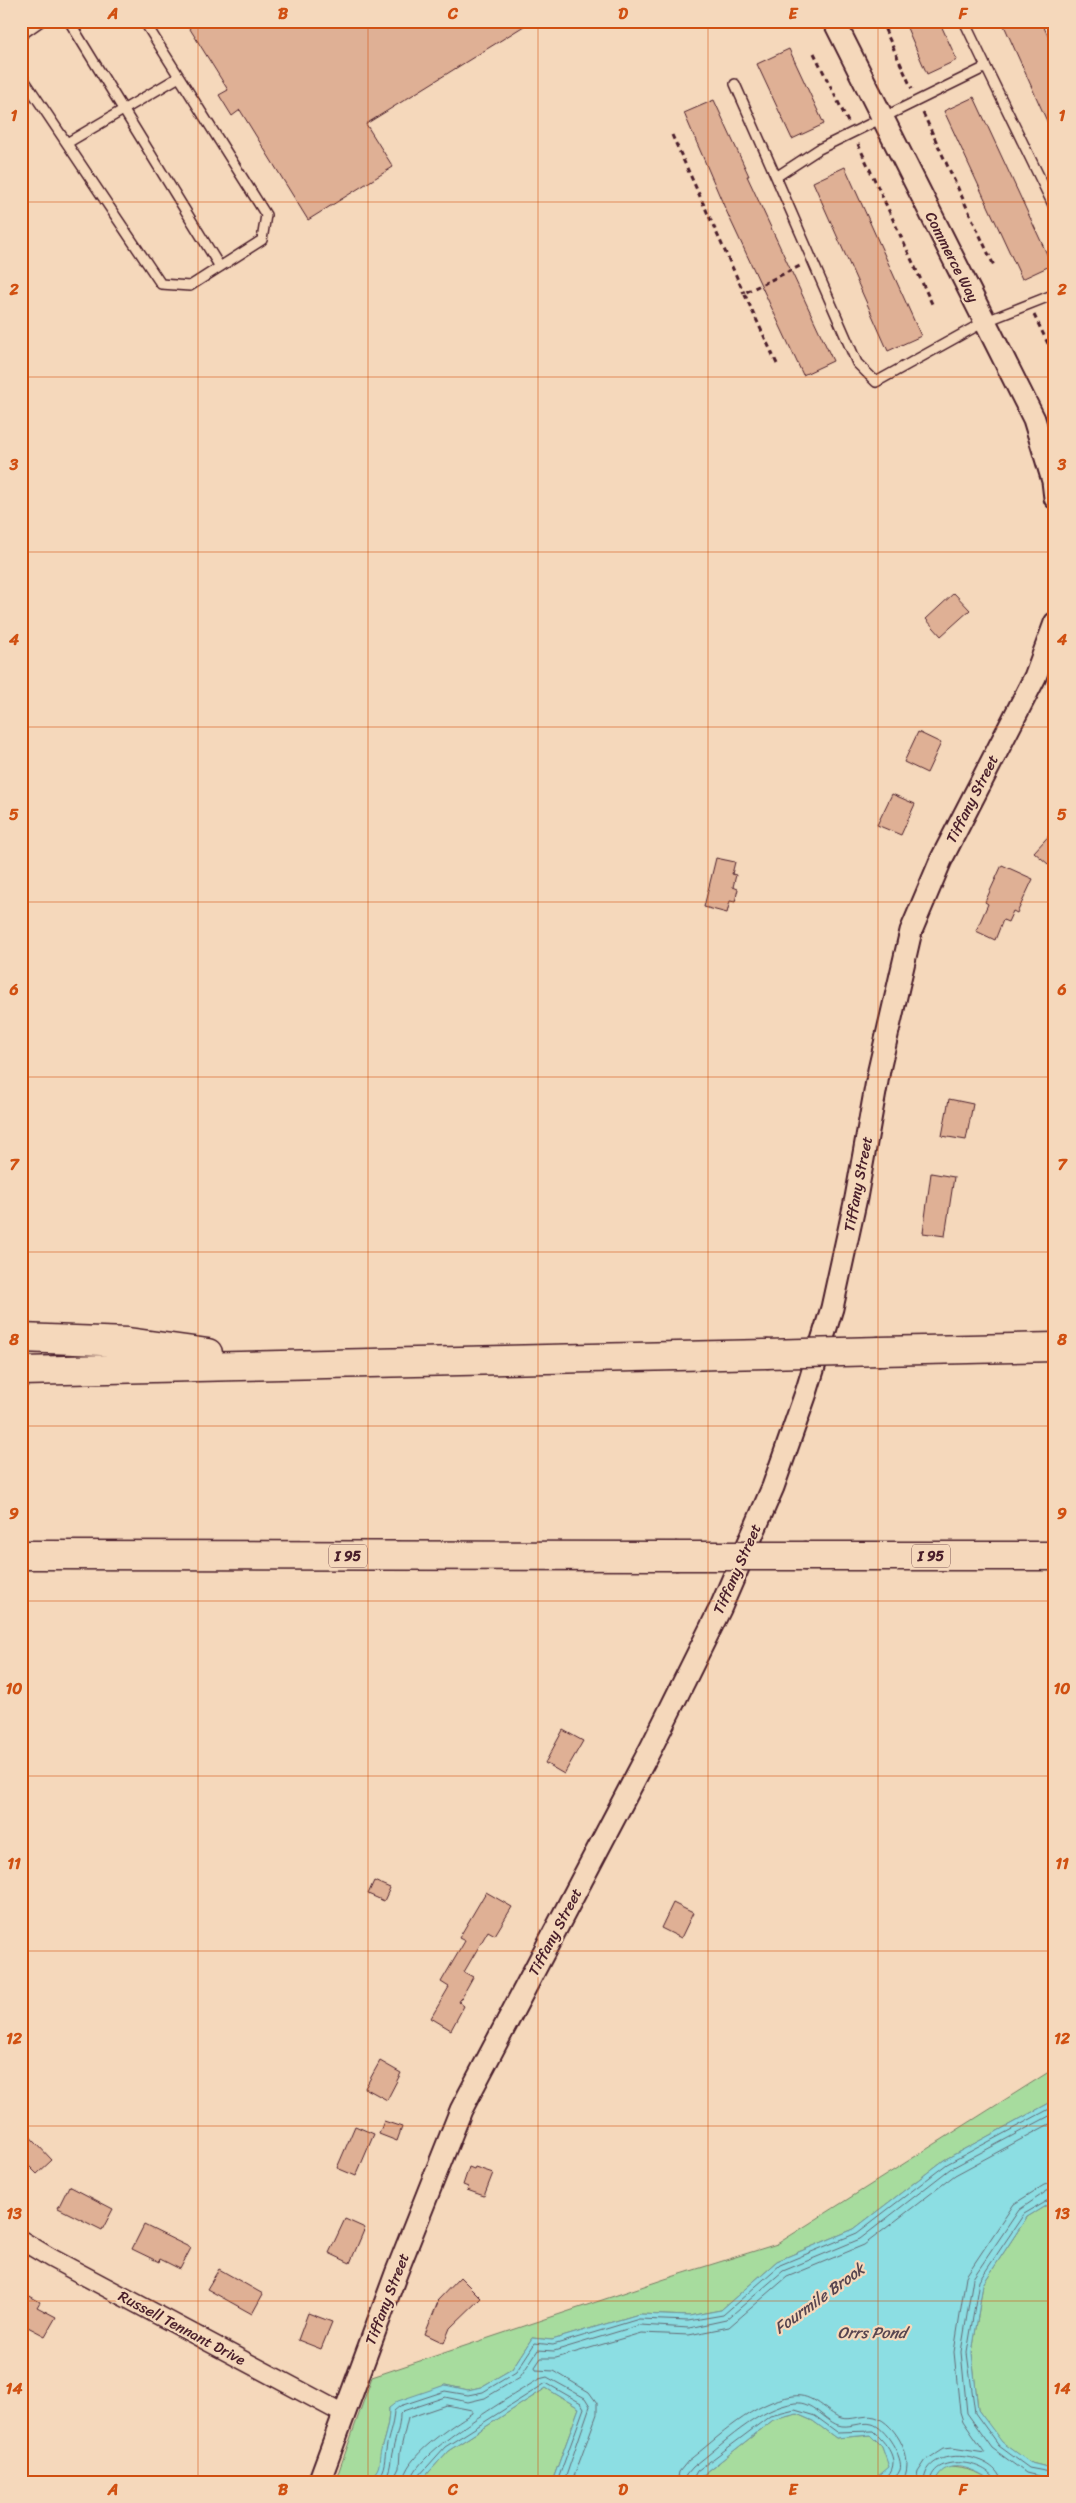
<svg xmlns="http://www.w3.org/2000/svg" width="1076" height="2503" font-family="Sriracha,sans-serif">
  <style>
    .green { fill: #a7dc9e; stroke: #787e64 }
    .water { fill: #8cdee3; stroke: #729299 }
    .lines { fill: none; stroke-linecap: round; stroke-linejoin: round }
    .shore { stroke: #646b75; stroke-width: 1 }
    .building { fill: #dfb095; stroke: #4a1f2b }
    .service-casing { stroke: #4a1f2b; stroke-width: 12 }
    .minor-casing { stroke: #4a1f2b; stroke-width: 21 }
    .tertiary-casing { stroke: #4a1f2b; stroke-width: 25 }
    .motorway-casing { stroke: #4a1f2b; stroke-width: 31 }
    .path { stroke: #4a1f2b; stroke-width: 3; stroke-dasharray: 5 4; stroke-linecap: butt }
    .service { stroke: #f5d8bb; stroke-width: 9 }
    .minor { stroke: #f5d8bb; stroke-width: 18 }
    .tertiary { stroke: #f5d8bb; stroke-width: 21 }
    .motorway { stroke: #f5d8bb; stroke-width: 28 }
    .motorway-bridge-casing { stroke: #4a1f2b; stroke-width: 31; stroke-linecap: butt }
    .motorway-bridge { stroke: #f5d8bb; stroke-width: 28 }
    .grid { fill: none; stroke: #d05011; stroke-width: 1; stroke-opacity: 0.55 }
    .labels { text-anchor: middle; stroke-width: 4.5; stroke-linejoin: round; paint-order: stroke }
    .shield { fill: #f5d8bb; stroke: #7d5656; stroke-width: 1 }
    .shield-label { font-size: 14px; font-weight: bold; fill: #4a1f2b }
    .street-label { font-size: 15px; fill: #4a1f2b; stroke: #f5d8bb }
    .water-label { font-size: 16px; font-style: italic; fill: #574550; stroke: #f5d8bb }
    .neatline { fill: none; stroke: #d05011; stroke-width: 2 }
    .grid-label { font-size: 16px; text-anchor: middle; font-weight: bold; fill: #d05011 }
  </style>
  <rect width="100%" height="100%" fill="#f5d8bb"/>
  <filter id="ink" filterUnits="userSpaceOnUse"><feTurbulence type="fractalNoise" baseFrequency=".02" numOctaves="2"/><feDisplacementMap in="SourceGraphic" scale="10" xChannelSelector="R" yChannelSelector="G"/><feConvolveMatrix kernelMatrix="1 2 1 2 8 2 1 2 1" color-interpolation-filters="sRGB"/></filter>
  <g filter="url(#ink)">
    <!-- green -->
    <path class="green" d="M1055 2068V2100L944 2160 854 2229 777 2261 721 2310 689 2316 639 2314 552 2340 532 2338 512 2369 481 2387 468 2390 445 2385 389 2408C389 2422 386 2432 382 2446 381 2452 382 2457 381 2462 376 2485 352 2482 335 2482L372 2377 665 2279 777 2244Z
      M1055 2200V2469L1031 2463 1001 2442 978 2410 972 2353 983 2284 1027 2217Z
      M546 2388 579 2408 552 2482H420L448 2451Z
      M797 2414 813 2421 836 2438 870 2435 882 2447 890 2467 871 2482H694L773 2420Z
      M949 2467C965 2468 980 2471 992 2482H934L941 2471Z"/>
    <!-- water -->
    <path class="water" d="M1055 2100V2200L1027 2217 983 2284 972 2353 978 2410 1002 2442 1031 2463 1055 2469V2482H992C983 2473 960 2463 948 2468 941 2470 938 2476 934 2482H871L889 2467 882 2447 870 2435 836 2438 813 2421 797 2414 773 2420 694 2482H552L579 2408 546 2388 448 2451 420 2482H364C385 2467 376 2466 382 2446 386 2432 389 2422 389 2408L398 2401 445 2385 468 2390 481 2387 512 2369 532 2338 552 2340 639 2314 689 2316 721 2310 777 2261 854 2229 944 2160Z"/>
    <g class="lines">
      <!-- shore -->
      <path class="shore" d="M1055 2189 1047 2191 1019 2210 973 2278 961 2352 967 2413 992 2448 1026 2473 1055 2480
        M1055 2196 1024 2214 979 2281 967 2353 975 2413 999 2446 1029 2468 1055 2473
        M373 2482C385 2473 384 2463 386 2450 388 2435 393 2428 394 2411L400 2406 445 2391 468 2395 483 2392 516 2372 535 2343 553 2345 639 2319 688 2321 723 2315 780 2265 857 2233 947 2164 1055 2106
        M383 2482C393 2466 389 2464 393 2449 396 2436 400 2427 400 2414L403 2411 445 2397 468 2402 485 2398 520 2377 538 2350 554 2351 640 2325 689 2328 726 2320 783 2271 860 2239 950 2169 1055 2113
        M392 2482 399 2468 400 2452 408 2418 446 2405 472 2410V2413C452 2426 404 2456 403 2482
        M411 2482C412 2453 514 2395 539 2379L547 2377 585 2398 590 2406 564 2482
        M417 2482 418 2477 445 2447 546 2383 581 2403 584 2408 557 2482
        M572 2482 597 2414V2403L589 2392 554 2371 536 2370 535 2367 541 2358H556L641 2333 689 2335 729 2327 787 2277 864 2245 955 2175 1055 2121
        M677 2482 679 2472 688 2461C719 2437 753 2402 793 2396 813 2393 825 2412 841 2418 851 2421 864 2414 875 2417 896 2423 918 2464 901 2482
        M684 2482 686 2475 693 2467C722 2445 758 2408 795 2403 812 2401 824 2420 838 2425 848 2429 862 2421 872 2424 885 2427 904 2458 900 2470 898 2475 894 2478 890 2482
        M691 2482 697 2471 770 2416 795 2410 815 2416 837 2432 873 2431C890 2447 904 2465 881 2482
        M916 2482 918 2472 926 2460 943 2449 952 2448 985 2453 963 2421 960 2412 954 2352 966 2276 1014 2204 1044 2185 1055 2182
        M924 2482C926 2441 1000 2455 1001 2482
        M930 2482C934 2450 993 2463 995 2482"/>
    </g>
    <!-- building -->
    <path class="building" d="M185 21H532L366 124 393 167 308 220 240 110 232 116 219 95 228 90Z
      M904 21H939L957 60 927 74Z
      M1002 21H1041L1055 51V139Z
      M789 49 824 124 792 139 757 64Z
      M974 97 1052 265 1022 279 944 111Z
      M714 100 749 176H747L833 361 803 375 724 206 684 113Z
      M845 167 921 336 888 351 813 182Z
      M954 593 970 610 941 636 926 619Z
      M918 732 941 743 927 773 904 762Z
      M892 794 915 804 901 835 877 825Z
      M1055 829V870L1034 852Z
      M716 858 735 862 732 874 736 875 733 887 738 889 735 902 730 901 727 913 704 907Z
      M1002 865 1033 879 1017 913 1013 911 1008 922 1003 920 995 940 976 931 988 904 985 902Z
      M949 1099 973 1104 966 1140 942 1136Z
      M931 1173 954 1177 945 1236 923 1233Z
      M563 1730 583 1741 564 1774 545 1763Z
      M374 1881 390 1888 384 1901 368 1894Z
      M486 1892 512 1907 495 1935 488 1931 464 1972 473 1977 459 2002 464 2006 451 2030 431 2018 449 1987 441 1982 465 1941 459 1938Z
      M673 1903 693 1913 681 1938 661 1928Z
      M380 2061 401 2073 387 2100 365 2088Z
      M384 2121 402 2127 397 2141 379 2134Z
      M355 2126 374 2134 356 2176 337 2168Z
      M21 2127 52 2160 37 2174 21 2158Z
      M469 2167 474 2169 475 2167 493 2173 484 2196 467 2190 468 2187 463 2185Z
      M69 2186 113 2209 102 2230 58 2208Z
      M345 2219 365 2228 350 2263 329 2253Z
      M144 2225 191 2248 180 2269 160 2259 159 2262 132 2249Z
      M219 2269 263 2294 252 2314 207 2289Z
      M460 2277 481 2298 450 2328 444 2343 425 2334 438 2302 437 2301Z
      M21 2291 40 2302 37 2307 56 2317 45 2336 26 2326 21 2335Z
      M308 2313 332 2322 321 2349 298 2340Z"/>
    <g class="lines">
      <defs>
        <path id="service" d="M69 21 220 267
          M964 21 986 67
          M21 35 41 21
          M21 75 161 284 190 286 262 240 266 215 144 21
          M735 84 776 177
          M67 143 179 77
          M1055 209 986 67 819 149 776 177 857 363 876 382 984 322 1055 294"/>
        <path id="minor" d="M21 2240 51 2258 344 2414"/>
        <path id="tertiary" d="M834 21 1034 419 1053 481 1055 498
          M319 2482 397 2271 461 2110 651 1748 720 1609 773 1487 806 1393 832 1308 856 1198 879 1070 911 931 941 860 1035 677 1055 623"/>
        <path id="motorway" d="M21 1338 128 1342 208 1353
          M880 1351 1055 1347
          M21 1371 766 1354
          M21 1555 675 1556
          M807 1556H1055"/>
      </defs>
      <!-- service casing -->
      <use href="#service" class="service-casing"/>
      <!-- minor casing -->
      <use href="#minor" class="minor-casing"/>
      <!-- tertiary casing -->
      <use href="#tertiary" class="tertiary-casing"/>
      <!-- motorway casing -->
      <use href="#motorway" class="motorway-casing"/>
      <!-- path -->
      <path class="path" d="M881 21 912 89
        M814 53 848 122
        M923 113 995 268
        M672 135 744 293
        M858 144 933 306
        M1034 315 1055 358
        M777 364 744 293 800 266"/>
      <!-- service -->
      <use href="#service" class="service"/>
      <!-- minor -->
      <use href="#minor" class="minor"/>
      <!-- tertiary -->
      <use href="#tertiary" class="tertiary"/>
      <!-- motorway -->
      <use href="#motorway" class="motorway"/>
      <defs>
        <path id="motorway-bridge" d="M766 1354 880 1351
          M675 1556H807"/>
      </defs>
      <!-- motorway-bridge casing -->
      <use href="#motorway-bridge" class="motorway-bridge-casing"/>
      <!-- motorway-bridge -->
      <use href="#motorway-bridge" class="motorway-bridge"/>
    </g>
  </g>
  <!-- grid -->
  <path class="grid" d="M198 21V2482M368 21V2482M538 21V2482M708 21V2482M878 21V2482M21 202H1055M21 377H1055M21 552H1055M21 727H1055M21 902H1055M21 1077H1055M21 1252H1055M21 1426H1055M21 1601H1055M21 1776H1055M21 1951H1055M21 2126H1055M21 2301H1055"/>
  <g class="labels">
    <!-- shield labels -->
    <g class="shield">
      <rect x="329" y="1544.5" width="38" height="23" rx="4"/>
      <rect x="912" y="1544.5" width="38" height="23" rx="4"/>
    </g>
    <g class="shield-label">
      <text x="348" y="1561">I 95</text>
      <text x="931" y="1561">I 95</text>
    </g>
    <!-- street labels -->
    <g class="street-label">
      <text transform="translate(952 257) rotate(63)" y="5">Commerce Way</text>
      <text transform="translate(972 799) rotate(-63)" y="5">Tiffany Street</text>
      <text transform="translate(858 1184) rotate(-79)" y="5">Tiffany Street</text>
      <text transform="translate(737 1569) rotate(-66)" y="5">Tiffany Street</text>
      <text transform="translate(555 1932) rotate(-62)" y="5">Tiffany Street</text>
      <text transform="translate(387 2299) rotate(-69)" y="5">Tiffany Street</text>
      <text transform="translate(182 2328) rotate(28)" y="5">Russell Tennant Drive</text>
    </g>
    <!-- water labels -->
    <g class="water-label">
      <text transform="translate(819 2298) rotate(-36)" y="6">Fourmile Brook</text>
      <text x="872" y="2338">Orrs Pond</text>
    </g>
  </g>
  <!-- margin -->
  <rect width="1076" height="2503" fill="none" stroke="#f5d8bb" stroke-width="55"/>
  <rect x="28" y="28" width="1020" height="2448" class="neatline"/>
  <g class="grid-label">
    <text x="113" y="19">A</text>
    <text x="283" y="19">B</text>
    <text x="453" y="19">C</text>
    <text x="623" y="19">D</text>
    <text x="793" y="19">E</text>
    <text x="963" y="19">F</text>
    <text x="14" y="121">1</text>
    <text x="1062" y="121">1</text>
    <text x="14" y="295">2</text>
    <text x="1062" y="295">2</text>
    <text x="14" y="470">3</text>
    <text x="1062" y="470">3</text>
    <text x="14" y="645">4</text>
    <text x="1062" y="645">4</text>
    <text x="14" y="820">5</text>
    <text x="1062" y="820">5</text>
    <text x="14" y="995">6</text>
    <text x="1062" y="995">6</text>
    <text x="14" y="1170">7</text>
    <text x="1062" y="1170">7</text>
    <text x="14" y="1345">8</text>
    <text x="1062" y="1345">8</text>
    <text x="14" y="1519">9</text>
    <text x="1062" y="1519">9</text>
    <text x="14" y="1694">10</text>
    <text x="1062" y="1694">10</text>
    <text x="14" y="1869">11</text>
    <text x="1062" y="1869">11</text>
    <text x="14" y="2044">12</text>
    <text x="1062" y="2044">12</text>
    <text x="14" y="2219">13</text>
    <text x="1062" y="2219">13</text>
    <text x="14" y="2394">14</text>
    <text x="1062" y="2394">14</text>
    <text x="113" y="2495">A</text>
    <text x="283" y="2495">B</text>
    <text x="453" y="2495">C</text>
    <text x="623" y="2495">D</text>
    <text x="793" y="2495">E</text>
    <text x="963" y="2495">F</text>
  </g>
</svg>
